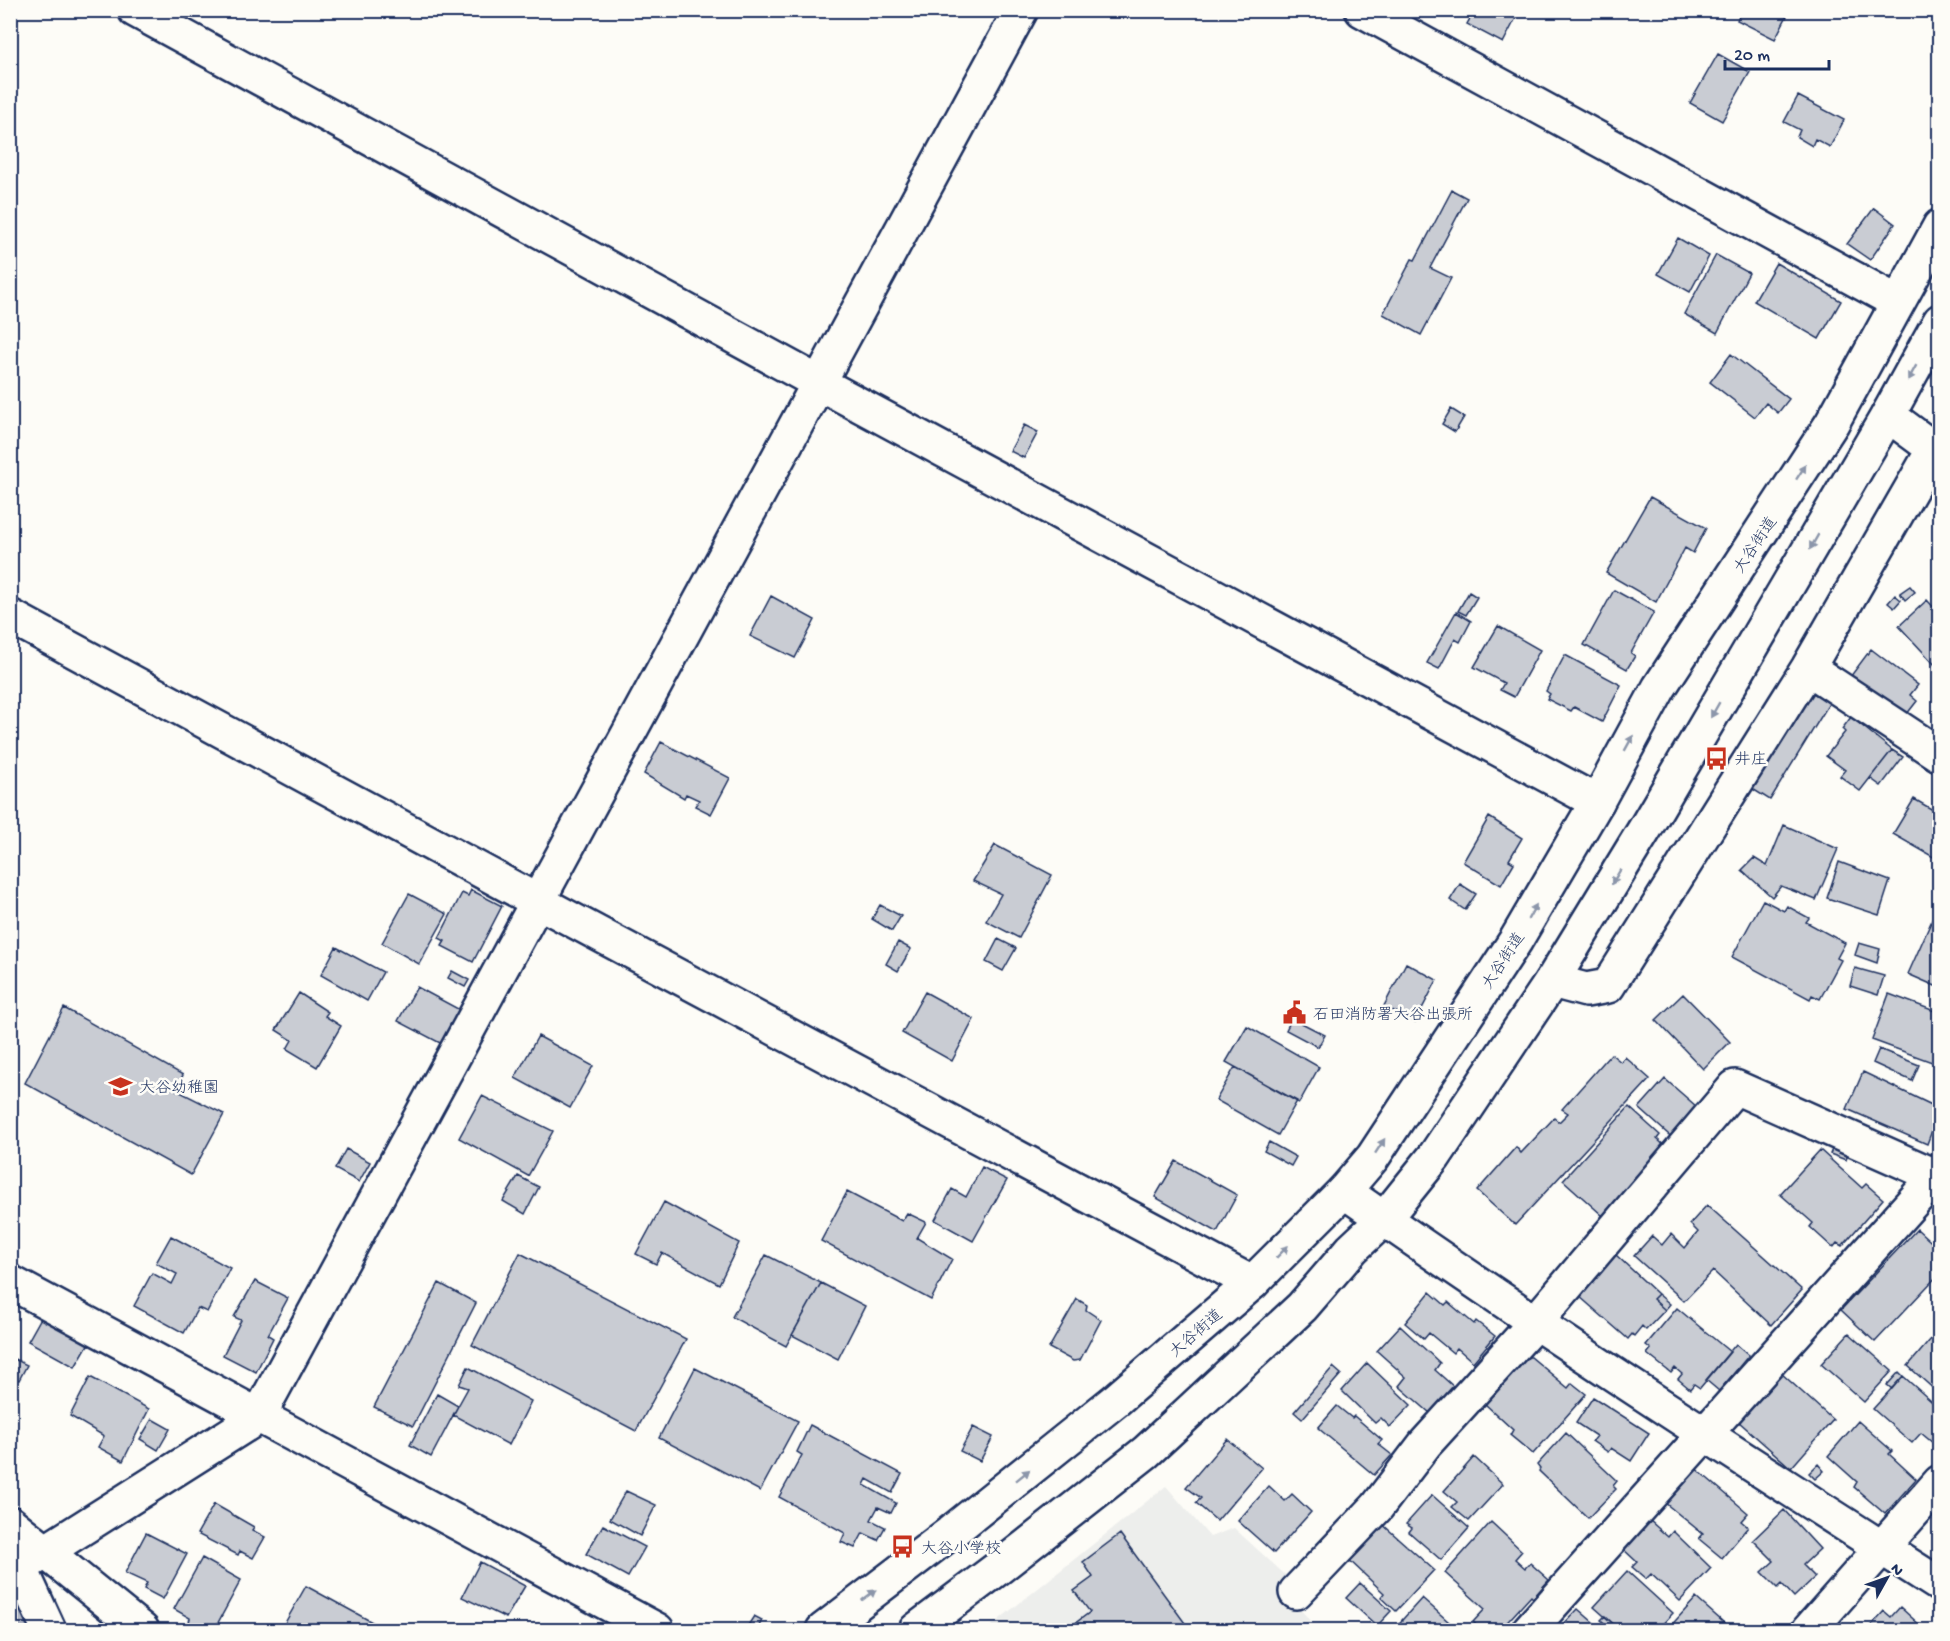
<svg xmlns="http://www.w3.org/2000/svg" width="1950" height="1641" font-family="'Gochi Hand','Klee One',sans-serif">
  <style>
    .built { fill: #edeeec }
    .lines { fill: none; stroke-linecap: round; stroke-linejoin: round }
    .river { stroke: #b3b8c5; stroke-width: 63 }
    .building { fill: #c9ccd3; stroke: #1b2f5e; stroke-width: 1.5 }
    .minor-casing { stroke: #1b2f5e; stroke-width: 38 }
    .major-casing { stroke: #1b2f5e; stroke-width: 38 }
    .minor { stroke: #fdfcf7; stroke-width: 33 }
    .major { stroke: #fdfcf7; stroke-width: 33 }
    .oneway { fill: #8c96aa }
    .labels { text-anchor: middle; stroke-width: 5; stroke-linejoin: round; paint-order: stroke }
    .street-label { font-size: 16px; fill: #1b2f5e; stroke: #fdfcf7 }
    .poi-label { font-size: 16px; fill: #1b2f5e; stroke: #fdfcf7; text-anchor: start }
  </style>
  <rect width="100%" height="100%" fill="#fdfcf7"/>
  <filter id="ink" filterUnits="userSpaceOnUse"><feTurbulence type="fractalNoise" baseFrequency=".0167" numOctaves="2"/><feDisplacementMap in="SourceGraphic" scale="12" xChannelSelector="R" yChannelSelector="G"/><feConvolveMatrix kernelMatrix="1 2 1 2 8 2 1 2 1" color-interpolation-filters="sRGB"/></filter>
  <g filter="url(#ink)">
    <!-- built -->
    <path class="built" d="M1166 1486 1210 1537 1234 1528 1293 1582 1288 1596 1319 1630H986Z"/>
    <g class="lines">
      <!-- river -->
      <path class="river" d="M10 1610 23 1630"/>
    </g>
    <!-- building -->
    <path class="building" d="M1475 10H1520L1503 43 1467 24Z
      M1742 10H1790L1775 39 1737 20Z
      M1718 54 1750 72 1722 121 1690 103Z
      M1798 96 1844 120 1830 147 1815 139 1812 146 1797 137 1800 130 1784 122Z
      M1452 190 1467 198 1430 268 1451 278 1421 335 1383 314 1412 259 1415 260Z
      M1874 208 1895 224 1870 260 1847 244Z
      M1678 238 1709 256 1690 292 1658 274Z
      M1716 255 1749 273 1717 333 1684 314Z
      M1776 263 1841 301 1819 339 1754 301Z
      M1731 354 1789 399 1778 413 1766 403 1755 417 1710 382Z
      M1451 409 1464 417 1455 432 1442 424Z
      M1024 425 1038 432 1024 458 1010 451Z
      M1650 497 1706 528 1693 553 1685 548 1656 602 1606 573Z
      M1910 586 1915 592 1905 600 1900 593Z
      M1614 590 1654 612 1631 653 1635 656 1627 669 1584 645Z
      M1469 592 1477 597 1466 615 1458 611Z
      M1895 595 1901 600 1894 608 1888 603Z
      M771 596 815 620 795 658 750 636Z
      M1927 600 1940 614V663L1936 666 1899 626Z
      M1456 612 1471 621 1460 642 1455 639 1439 669 1427 663Z
      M1498 626 1540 650 1514 697 1500 690 1504 683 1474 667Z
      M1871 649 1918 685 1910 695 1917 701 1903 719 1850 677Z
      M1565 655 1621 685 1602 722 1574 707 1571 711 1547 699 1550 694 1546 691Z
      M1809 691 1830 702 1770 800 1751 788Z
      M1851 717 1892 750 1860 791 1840 776 1845 770 1826 756 1845 732 1842 729Z
      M661 742 730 778 711 814 695 806 699 800 686 794 684 798 644 774Z
      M1892 750 1903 757 1881 786 1870 778Z
      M1914 799 1940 814V867L1934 864 1937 859 1893 834Z
      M1489 817 1522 838 1509 860 1514 863 1501 885 1463 862Z
      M1784 825 1838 849 1816 900 1781 886 1772 897 1742 870 1754 858 1767 866Z
      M995 845 1052 875 1019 938 986 921 1001 894 973 881Z
      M1839 862 1890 881 1879 915 1827 898Z
      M1460 884 1476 894 1465 910 1450 900Z
      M471 890 502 906 473 962 442 946 445 941 439 938 462 893 468 896Z
      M409 894 447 914 419 964 382 943Z
      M1763 900 1784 911 1787 906 1809 918 1806 922 1845 943 1837 958 1841 960 1820 999 1812 995 1810 999 1732 957Z
      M1940 902V988L1908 974Z
      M880 905 901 916 892 931 872 919Z
      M998 939 1016 948 1003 971 986 962Z
      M898 942 911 949 898 971 886 964Z
      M1859 943 1880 949 1877 963 1855 955Z
      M336 947 383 972 367 1001 321 975Z
      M1406 963 1437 980 1415 1022 1384 1006Z
      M1855 968 1884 976 1878 995 1850 986Z
      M452 971 469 980 465 987 448 978Z
      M417 987 460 1010 442 1044 398 1021Z
      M925 992 974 1019 952 1061 902 1033Z
      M299 993 328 1012 325 1016 341 1026 317 1067 287 1049 292 1040 276 1030Z
      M1683 994 1730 1042 1703 1069 1656 1020Z
      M1889 994 1940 1013V1065L1872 1040Z
      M64 1008 183 1075 176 1090 224 1114 191 1175 25 1083Z
      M1292 1018 1325 1035 1318 1047 1286 1030Z
      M1247 1026 1319 1067 1299 1103 1226 1062Z
      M538 1036 593 1066 570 1108 515 1078Z
      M1879 1049 1919 1065 1912 1081 1873 1063Z
      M1611 1054 1621 1062 1625 1057 1650 1079 1515 1225 1477 1191 1516 1147 1521 1153 1554 1118 1559 1122 1568 1113 1562 1109Z
      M1235 1067 1297 1101 1278 1135 1216 1100Z
      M1863 1072 1940 1109 1927 1144 1847 1109Z
      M1665 1079 1704 1113 1678 1143 1639 1108Z
      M482 1096 553 1131 528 1176 459 1138Z
      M1629 1107 1660 1135 1657 1139 1666 1147 1603 1216 1563 1180Z
      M1269 1142 1296 1157 1291 1166 1264 1151Z
      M1833 1147 1848 1154 1846 1160 1830 1154Z
      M346 1149 370 1162 359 1182 335 1169Z
      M1820 1150 1862 1188 1866 1184 1883 1199 1842 1246 1837 1243 1833 1248 1810 1227 1813 1223 1780 1194Z
      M1176 1161 1237 1195 1217 1232 1155 1197Z
      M982 1167 1007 1180 973 1241 935 1220 952 1189 966 1197Z
      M518 1176 539 1187 525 1214 503 1201Z
      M847 1192 902 1221 907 1213 926 1222 917 1238 952 1259 931 1300 821 1241Z
      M664 1202 739 1243 719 1284 662 1253 656 1264 636 1254Z
      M1707 1205 1802 1290 1771 1325 1713 1271 1684 1301 1634 1256 1652 1236 1662 1245 1671 1234 1685 1248 1698 1232 1690 1224Z
      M1917 1229 1940 1250V1273L1875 1342 1841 1310Z
      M171 1236 230 1268 207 1312 198 1308 184 1333 134 1306 152 1273 172 1284 177 1274 156 1263Z
      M520 1253 686 1339 636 1431 472 1345Z
      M766 1255 821 1283 786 1346 732 1317Z
      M1616 1255 1658 1294 1653 1299 1665 1310 1646 1330 1642 1326 1634 1336 1632 1334 1628 1339 1579 1296Z
      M255 1281 288 1298 268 1335 273 1338 256 1372 223 1355 241 1320 234 1317Z
      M439 1283 476 1303 413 1426 374 1407Z
      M821 1283 865 1306 838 1359 792 1335Z
      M1430 1292 1445 1305 1448 1302 1474 1324 1476 1321 1495 1336 1473 1362 1457 1348 1453 1353 1429 1333 1424 1339 1405 1323Z
      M1658 1294 1670 1304 1665 1310 1653 1299Z
      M1077 1299 1087 1305 1086 1310 1101 1320 1080 1360 1073 1361 1049 1348Z
      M1677 1308 1730 1352 1700 1388 1694 1384 1690 1389 1678 1379 1682 1374 1675 1368 1671 1373 1647 1354 1651 1349 1646 1345Z
      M42 1316 89 1343 75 1367 28 1341Z
      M1400 1326 1440 1363 1435 1370 1454 1387 1430 1413 1399 1386 1406 1377 1377 1351Z
      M1849 1333 1892 1371 1864 1402 1821 1364Z
      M1931 1339 1940 1346V1400L1934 1395 1937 1392 1908 1366Z
      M1736 1344 1749 1355 1719 1391 1706 1380Z
      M10 1357 27 1365 19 1380 10 1376Z
      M1520 1357H1531L1568 1388 1572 1383 1586 1394 1533 1454 1510 1435 1513 1430 1485 1404 1507 1380 1502 1376Z
      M1367 1363 1411 1405 1390 1427 1381 1418 1375 1423 1342 1391Z
      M468 1367 531 1401 509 1445 453 1415 468 1388 459 1385Z
      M1333 1367 1341 1374 1302 1419 1294 1412Z
      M695 1368 798 1421 760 1491 659 1438Z
      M1899 1372 1903 1376 1892 1389 1887 1385Z
      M1781 1373 1833 1420 1791 1468 1738 1421Z
      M1903 1376 1940 1409V1449L1921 1433 1912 1443 1873 1409Z
      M90 1377 149 1409 123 1461 98 1447 104 1436 70 1416Z
      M437 1394 458 1406 431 1457 410 1445Z
      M1593 1397 1649 1433 1631 1461 1611 1448 1608 1452 1592 1441 1596 1436 1576 1423Z
      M1337 1406 1352 1418 1354 1416 1382 1440 1378 1444 1392 1455 1374 1475 1318 1428Z
      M152 1419 170 1429 158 1450 140 1439Z
      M1858 1421 1892 1451 1889 1454 1916 1479 1885 1514 1854 1487 1857 1482 1828 1456Z
      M810 1425 902 1474 892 1493 867 1479 864 1485 896 1503 891 1513 878 1507 871 1520 885 1527 878 1540 863 1533 855 1548 841 1542 845 1533 779 1497 802 1455 797 1452Z
      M973 1427 993 1437 980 1461 960 1451Z
      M1566 1433 1617 1481 1613 1486 1616 1489 1588 1518 1539 1471 1540 1469 1537 1465Z
      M1227 1439 1262 1468 1217 1521 1196 1503 1201 1498 1186 1487Z
      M1474 1457 1503 1484 1469 1521 1452 1507 1457 1502 1444 1491Z
      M1818 1464 1824 1471 1815 1479 1809 1473Z
      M1694 1467 1748 1513 1741 1521 1748 1527 1722 1558 1699 1539 1703 1534 1665 1503Z
      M1269 1486 1285 1501 1292 1494 1311 1512 1274 1553 1238 1521Z
      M626 1491 656 1505 640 1536 610 1519Z
      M1432 1495 1469 1528 1441 1560 1409 1532 1412 1528 1406 1524Z
      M214 1504 254 1527 252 1530 265 1537 253 1558 240 1551 238 1555 197 1534Z
      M1784 1510 1820 1549 1803 1565 1815 1577 1794 1597 1782 1584 1778 1588 1762 1572 1774 1561 1753 1540Z
      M1649 1520 1668 1537 1673 1531 1711 1568 1680 1601 1651 1574 1646 1579 1632 1567 1637 1562 1622 1548Z
      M1491 1522 1522 1551 1515 1559 1525 1568 1530 1563 1549 1580 1533 1598 1531 1596 1500 1630H1482L1473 1622 1485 1609 1445 1573Z
      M1381 1523 1434 1570 1396 1611 1381 1597 1384 1593 1348 1559Z
      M603 1525 645 1547 628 1577 586 1554Z
      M146 1533 187 1554 163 1599 144 1589 147 1583 125 1573Z
      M1120 1534 1190 1630H1066L1090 1612 1074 1591 1093 1577 1083 1562Z
      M202 1558 241 1580 214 1630H204L189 1622 190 1618 174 1609Z
      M480 1562 525 1586 506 1618 462 1597Z
      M1627 1571 1673 1613 1657 1630H1620L1594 1607Z
      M1360 1583 1391 1611 1377 1626 1346 1598Z
      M306 1586 383 1628 381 1630H281Z
      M1422 1598 1458 1630H1393Z
      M1696 1598 1732 1630H1667Z
      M1900 1607 1922 1627 1919 1630H1867L1884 1611 1891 1617Z
      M1578 1609 1602 1630H1558Z
      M754 1616 762 1620 757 1630H745Z
      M1605 1616 1620 1630H1612L1601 1620Z"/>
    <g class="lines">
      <defs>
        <path id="minor" d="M135 10 819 383 1597 802
          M1362 10 1897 302
          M10 616 539 902 1252 1283
          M1808 668 1940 755
          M1552 981 1586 990 1608 986 1808 668 1934 449 1888 415
          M1344 1191C1539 1328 1739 1457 1940 1585
          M10 1282 657 1630
          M10 1523 142 1630
          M20 1567 49 1630
          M10 1574 258 1417 1021 10
          M1296 1592 1377 1507 1425 1444 1535 1323 1735 1087 1940 1178
          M1529 1630 1937 1175 1940 1170
          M1809 1630 1940 1482"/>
        <path id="major" d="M823 1630 950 1533 1116 1400 1252 1283 1344 1191 1373 1157 1516 940 1597 802 1659 688 1832 423 1940 226
          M916 1630 1001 1566 1146 1452 1302 1307 1352 1249 1384 1219 1434 1157 1552 981 1646 827 1888 415 1940 321"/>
      </defs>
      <!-- minor casing -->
      <use href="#minor" class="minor-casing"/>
      <!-- major casing -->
      <use href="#major" class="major-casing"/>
      <!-- minor -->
      <use href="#minor" class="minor"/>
      <!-- major -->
      <use href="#major" class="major"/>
    </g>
    <!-- one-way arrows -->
    <defs><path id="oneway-solid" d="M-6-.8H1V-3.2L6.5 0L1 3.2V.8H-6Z" transform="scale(1.5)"/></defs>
    <g class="oneway">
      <use href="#oneway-solid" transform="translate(1912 373) rotate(119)"/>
      <use href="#oneway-solid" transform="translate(1801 472) rotate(-57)"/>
      <use href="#oneway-solid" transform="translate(1814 542) rotate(120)"/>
      <use href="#oneway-solid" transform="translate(1715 710) rotate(120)"/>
      <use href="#oneway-solid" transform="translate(1629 743) rotate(-61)"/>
      <use href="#oneway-solid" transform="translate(1616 877) rotate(121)"/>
      <use href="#oneway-solid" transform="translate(1532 912) rotate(-60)"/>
      <use href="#oneway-solid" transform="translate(1380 1146) rotate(-57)"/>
      <use href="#oneway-solid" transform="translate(1282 1252) rotate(-45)"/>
      <use href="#oneway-solid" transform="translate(1023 1475) rotate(-39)"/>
      <use href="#oneway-solid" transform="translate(869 1595) rotate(-37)"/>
    </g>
  </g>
  <!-- icons -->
  <defs>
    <symbol id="bus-bare" viewBox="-9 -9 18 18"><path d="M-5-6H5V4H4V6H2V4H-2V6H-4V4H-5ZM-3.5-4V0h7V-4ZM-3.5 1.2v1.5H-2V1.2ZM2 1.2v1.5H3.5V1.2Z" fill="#c8321e" stroke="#fdfcf7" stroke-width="2.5" paint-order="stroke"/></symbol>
    <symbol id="civic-bare" viewBox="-9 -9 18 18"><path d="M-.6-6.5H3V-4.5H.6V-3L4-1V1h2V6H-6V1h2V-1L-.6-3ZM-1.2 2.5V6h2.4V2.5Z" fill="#c8321e" stroke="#fdfcf7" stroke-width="2.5" paint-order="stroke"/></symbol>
    <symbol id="school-bare" viewBox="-9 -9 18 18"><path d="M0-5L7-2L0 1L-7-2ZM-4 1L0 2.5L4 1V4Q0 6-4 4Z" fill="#c8321e" stroke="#fdfcf7" stroke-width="2.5" paint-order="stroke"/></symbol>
  </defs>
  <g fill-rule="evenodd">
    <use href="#bus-bare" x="1700" y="742" width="33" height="33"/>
    <use href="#civic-bare" x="1278" y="996" width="33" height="33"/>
    <use href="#school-bare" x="104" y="1070" width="33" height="33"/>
    <use href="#bus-bare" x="886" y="1530" width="33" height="33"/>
  </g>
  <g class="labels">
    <!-- street labels -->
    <g class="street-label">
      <text transform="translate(1754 544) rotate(-56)" y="6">大谷街道</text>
      <text transform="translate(1502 960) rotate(-57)" y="6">大谷街道</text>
      <text transform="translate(1195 1332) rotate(-41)" y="6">大谷街道</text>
    </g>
    <!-- poi labels -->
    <g class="poi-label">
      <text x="1735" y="764">井庄</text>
      <text x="1313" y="1019">石田消防署大谷出張所</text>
      <text x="139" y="1092">大谷幼稚園</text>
      <text x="921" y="1553">大谷小学校</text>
    </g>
  </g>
  <!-- margin -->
  <rect width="1950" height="1641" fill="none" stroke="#fdfcf7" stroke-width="36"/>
  <rect x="18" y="18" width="1914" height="1605" fill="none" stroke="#1b2f5e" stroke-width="2" filter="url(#ink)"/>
  <!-- north arrow -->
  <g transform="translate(1887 1578) rotate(50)" stroke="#fdfcf7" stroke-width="4.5" paint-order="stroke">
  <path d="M0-4.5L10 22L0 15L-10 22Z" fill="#1b2f5e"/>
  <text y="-9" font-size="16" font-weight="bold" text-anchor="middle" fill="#1b2f5e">N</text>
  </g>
  <!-- scale -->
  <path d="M1725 60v9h104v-9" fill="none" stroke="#1b2f5e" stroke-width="3"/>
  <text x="1734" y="60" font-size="18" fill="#1b2f5e" stroke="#fdfcf7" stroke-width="4.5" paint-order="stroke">20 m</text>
</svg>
